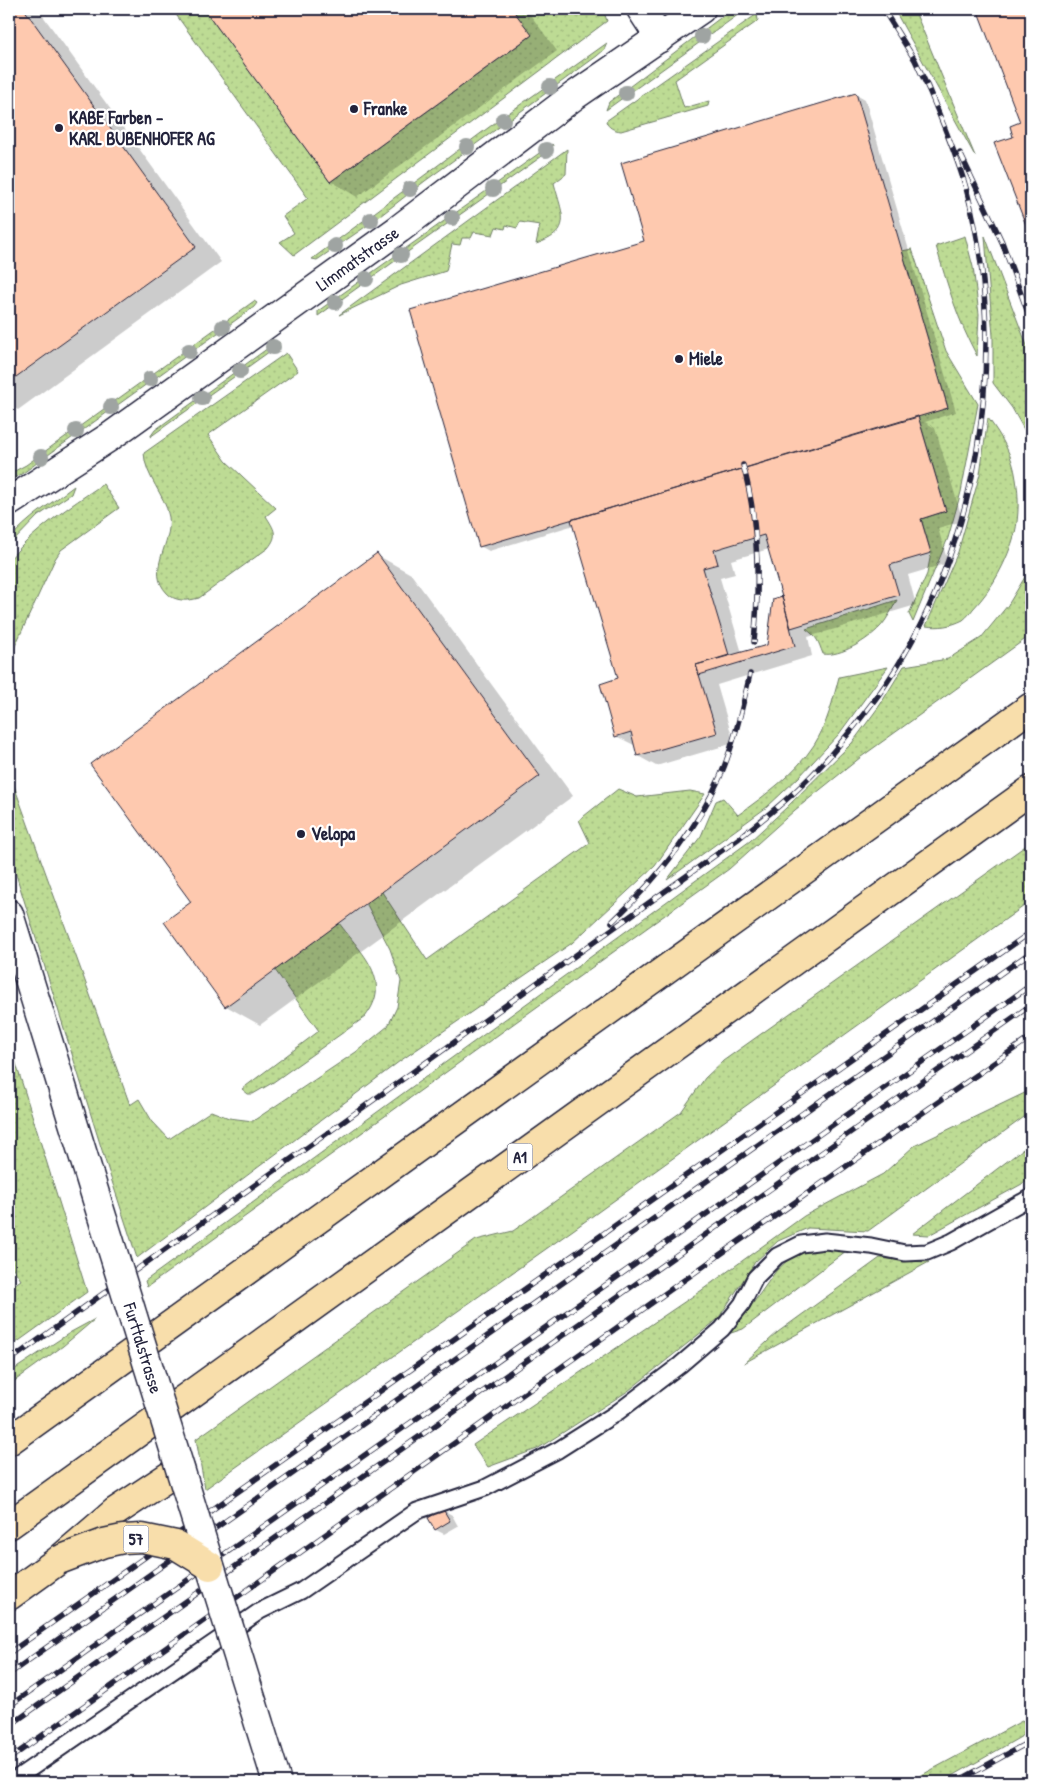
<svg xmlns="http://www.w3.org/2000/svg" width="1040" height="1791" font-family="'Patrick Hand',sans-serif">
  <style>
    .grass { fill: url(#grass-dots); stroke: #707e68 }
    .shadow { fill: #0003; fill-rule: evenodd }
    .building { fill: #fec9af; stroke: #22223b }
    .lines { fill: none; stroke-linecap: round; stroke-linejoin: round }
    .lane-casing { stroke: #22223b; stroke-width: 19 }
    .street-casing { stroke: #22223b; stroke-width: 31 }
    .secondary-casing { stroke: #22223b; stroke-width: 31 }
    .highway-casing { stroke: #22223b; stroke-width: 31 }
    .lane { stroke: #fff; stroke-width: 15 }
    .street { stroke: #fff; stroke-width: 28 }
    .secondary { stroke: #fff; stroke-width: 28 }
    .highway { stroke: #f8deab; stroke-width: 28 }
    .rail-casing { stroke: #22223b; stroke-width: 5.5 }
    .rail { stroke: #fff; stroke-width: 4; stroke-dasharray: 11; stroke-linecap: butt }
    .secondary-bridge-casing { stroke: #22223b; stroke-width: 31; stroke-linecap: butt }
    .highway-bridge-casing { stroke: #22223b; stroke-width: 31; stroke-linecap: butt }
    .secondary-bridge { stroke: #fff; stroke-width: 28 }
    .highway-bridge { stroke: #f8deab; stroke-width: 28 }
    .tree { fill: #9fa4a2 }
    .poi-dot { fill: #22223b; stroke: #fff; stroke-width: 2 }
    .labels { text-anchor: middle; stroke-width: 4.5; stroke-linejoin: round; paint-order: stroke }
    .shield { fill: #fff; stroke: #646476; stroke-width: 1 }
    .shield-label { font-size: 16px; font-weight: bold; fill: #22223b }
    .poi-label { font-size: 18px; font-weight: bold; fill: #22223b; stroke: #fff; text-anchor: start }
    .street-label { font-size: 18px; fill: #22223b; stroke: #fff }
  </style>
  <defs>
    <pattern id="grass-dots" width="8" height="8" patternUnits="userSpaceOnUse" patternTransform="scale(1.25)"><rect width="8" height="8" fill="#bddb94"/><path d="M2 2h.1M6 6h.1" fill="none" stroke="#a2bc80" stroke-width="1.8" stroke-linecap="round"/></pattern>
  </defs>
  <rect width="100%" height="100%" fill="#fff"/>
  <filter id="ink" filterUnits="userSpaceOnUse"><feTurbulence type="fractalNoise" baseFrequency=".02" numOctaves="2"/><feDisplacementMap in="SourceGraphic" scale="10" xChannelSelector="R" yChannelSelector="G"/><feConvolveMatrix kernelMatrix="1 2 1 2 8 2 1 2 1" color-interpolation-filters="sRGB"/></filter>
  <g filter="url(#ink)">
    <!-- grass -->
    <path class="grass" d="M172 9H204L330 182 531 36 512 9H603L607 21 294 255 280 242 294 233 283 216 308 198Z
      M732 9H746L606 110 609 102Z
      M894 9H914L975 156Z
      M757 14 758 20 755 23 675 80 684 108 709 101 708 106 621 131C614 130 608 128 606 121Z
      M607 43 604 50 597 56 425 181 371 223 320 258 317 260 312 259 496 122Z
      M552 144 553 145 552 149 318 316V311Z
      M567 149 566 174 554 183C562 215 574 231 536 244L540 225 520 222 517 228 506 225 505 229 496 227 493 235 474 232 471 238H462L460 245 452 244 446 271 401 285 339 315Z
      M965 236 973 267 979 314 977 356C958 321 947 284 936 246Z
      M985 236 1031 356V442L1012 408 993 383V336Z
      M912 249 946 351 978 404 961 492 948 538 913 622 909 614 927 574 931 553 921 519 946 511 918 416 948 408 902 251Z
      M254 301 257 303 254 307 23 473 9 481V474L26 465Z
      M279 342 280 344 150 437 155 430 275 343Z
      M286 353 298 371 208 435 226 461 276 508 266 516C274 529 279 535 268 548L199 598C188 601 175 602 167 593 145 570 173 544 169 517 165 494 145 477 144 453Z
      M988 418C1002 437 1013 456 1016 479 1019 496 1019 516 1015 533 1007 561 993 588 973 609 970 613 967 617 963 620 951 626 939 628 926 626L958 552 980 474Z
      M103 484 119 508 61 550 55 559 9 659V560C35 529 69 507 103 484Z
      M74 486 71 494 38 516 9 546V540C27 518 52 503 74 486Z
      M1031 557V635L861 757 795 810 729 869 147 1287 145 1281 750 841 786 808 852 743 880 705 904 666 948 659 981 638 1008 605 1025 577Z
      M897 600C892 609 887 620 880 627 868 640 840 657 823 654 818 641 818 638 806 629Z
      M888 667 839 734 799 777 767 807 667 880 701 836 716 801 723 798 738 815C764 796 796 773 814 745 827 725 833 700 839 677Z
      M9 772 130 1105 139 1099 152 1121 169 1139 211 1111 229 1118 253 1121 356 1052 388 1026 397 1007 401 981 390 949 366 903 382 892 427 960 590 843 579 820 618 789 637 797 690 791 705 794 655 866 572 943 400 1061 137 1258 106 1163 9 852Z
      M1031 842V901L573 1230 205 1489 196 1439 476 1240 513 1231 681 1112 705 1078 723 1061Z
      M339 923C361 953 394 980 365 1017L272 1083 253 1094H248L242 1089 319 1031 275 970Z
      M9 1041 87 1292 9 1348V1288L21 1280 9 1262Z
      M1031 1090V1112L868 1231 808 1228 778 1241 755 1262 718 1319 628 1391 537 1449 488 1467 473 1445 702 1290 804 1216 883 1174 914 1146Z
      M1031 1143V1179L929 1235 912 1234Z
      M823 1248 846 1251 743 1329 728 1334 744 1316 776 1271 790 1258 810 1250Z
      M880 1258 905 1261 929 1262 744 1363 778 1332Z
      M95 1319 63 1346 9 1385V1373L71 1332Z
      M1031 1716V1731L942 1782H909Z"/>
    <!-- shadow -->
    <path class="shadow" d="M9 9H38L221 262 18 410 9 405Z
      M206 9H526L557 51 357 197 331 181Z
      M978 9H1031V234L996 144 1015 138 1022 123Z
      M856 94 865 99 956 412 925 422 935 428 963 521 938 528 948 563 908 575 916 605 808 637 812 656 717 685 734 743 656 766 638 756 636 746 616 736 619 679 574 525 489 551 480 546 646 242ZM769 549 783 596 768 646 742 653 720 578 735 574 731 560Z
      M377 555 411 574 573 796 260 1025 226 1006Z
      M443 1510 452 1515 458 1526 444 1534 436 1530 429 1518Z"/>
    <!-- building -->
    <path class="building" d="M9 9H24L196 247 9 382Z
      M204 9H512L532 35 330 182Z
      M977 9H1031V238L994 143 1013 137 1010 126 1020 122Z
      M856 93 948 408 479 547 410 310 644 241 621 163Z
      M918 416 946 511 921 519 931 553 890 565 899 595 791 628 764 535 714 550 718 564 703 568 729 655 696 665 717 733 637 756 631 732 615 737 600 684 618 678 571 520Z
      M377 553 540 776 225 1007 164 922 191 902 90 764Z
      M782 596 795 646 699 675 696 665 767 645 773 599Z
      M443 1509 450 1521 435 1530 428 1518Z"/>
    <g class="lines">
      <defs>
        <path id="lane" d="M11 1782 260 1611 301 1591 417 1511 485 1488 558 1450 618 1412 680 1365 722 1329 742 1304 755 1278 777 1256 801 1244 825 1241 871 1246 905 1253 927 1252 951 1242 1031 1197"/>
        <path id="street" d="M641 9 660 38"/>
        <g id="secondary">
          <path id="s1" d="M9 502 111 436 399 229 574 96 701 9"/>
          <path d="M9 914 104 1223"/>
        </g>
        <path id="highway" d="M9 1441 1031 707
          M9 1525 1031 790
          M9 1596 59 1560 115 1512 180 1469"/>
      </defs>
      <!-- lane casing -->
      <use href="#lane" class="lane-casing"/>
      <!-- street casing -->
      <use href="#street" class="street-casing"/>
      <!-- secondary casing -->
      <use href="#secondary" class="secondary-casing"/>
      <!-- highway casing -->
      <use href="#highway" class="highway-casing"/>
      <!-- lane -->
      <use href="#lane" class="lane"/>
      <!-- street -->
      <use href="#street" class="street"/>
      <!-- secondary -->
      <use href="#secondary" class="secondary"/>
      <!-- highway -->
      <use href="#highway" class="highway"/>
      <defs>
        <path id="rail" d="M883 9 915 60 929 90
          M960 153 1002 242 1031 321
          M743 465C759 523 760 582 754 642
          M612 922C656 880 695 833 720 777 734 744 742 709 750 674
          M9 1361 738 839C760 821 783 804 803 784 831 757 856 725 879 694 979 553 1011 354 966 188 956 153 941 119 927 85
          M9 1653 1031 932
          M9 1674 1031 952
          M9 1706 1031 985
          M9 1726 1031 1005
          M9 1759 725 1251 1031 1037
          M956 1782 1031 1741"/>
      </defs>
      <!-- rail casing -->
      <use href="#rail" class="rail-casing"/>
      <!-- rail -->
      <use href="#rail" class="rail"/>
      <defs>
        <g id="secondary-bridge">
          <path id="s2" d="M104 1223 277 1782"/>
        </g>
        <path id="highway-bridge" d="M59 1560 104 1543 123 1539 142 1538 176 1545 210 1566"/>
      </defs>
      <!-- secondary-bridge casing -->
      <use href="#secondary-bridge" class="secondary-bridge-casing"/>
      <!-- highway-bridge casing -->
      <use href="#highway-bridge" class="highway-bridge-casing"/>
      <!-- secondary-bridge -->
      <use href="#secondary-bridge" class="secondary-bridge"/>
      <!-- highway-bridge -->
      <use href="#highway-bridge" class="highway-bridge"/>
    </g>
    <!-- trees -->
    <g class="tree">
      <circle cx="702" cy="36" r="8"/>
      <circle cx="550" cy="87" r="8"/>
      <circle cx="626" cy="93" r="8"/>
      <circle cx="503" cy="120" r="8"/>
      <circle cx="467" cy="147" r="8"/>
      <circle cx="546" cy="150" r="8"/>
      <circle cx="410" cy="189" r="8"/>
      <circle cx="493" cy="189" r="8"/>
      <circle cx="452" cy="218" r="8"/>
      <circle cx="371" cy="220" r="8"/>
      <circle cx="335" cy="246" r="8"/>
      <circle cx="401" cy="255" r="8"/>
      <circle cx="366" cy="279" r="8"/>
      <circle cx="335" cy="302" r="8"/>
      <circle cx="223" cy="327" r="8"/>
      <circle cx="273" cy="347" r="8"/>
      <circle cx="189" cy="351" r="8"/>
      <circle cx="240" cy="371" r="8"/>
      <circle cx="150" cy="379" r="8"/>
      <circle cx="202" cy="398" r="8"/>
      <circle cx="111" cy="407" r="8"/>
      <circle cx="76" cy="431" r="8"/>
      <circle cx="41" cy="457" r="8"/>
    </g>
  </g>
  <!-- markers -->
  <g class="poi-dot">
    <circle cx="354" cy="109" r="5"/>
    <circle cx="59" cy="128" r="5"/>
    <circle cx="679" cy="359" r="5"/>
    <circle cx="301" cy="834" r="5"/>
  </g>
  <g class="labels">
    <!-- shield labels -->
    <g class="shield">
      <rect x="507.5" y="1143.5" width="25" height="27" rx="4"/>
      <rect x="123.5" y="1525.5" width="25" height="27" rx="4"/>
    </g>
    <g class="shield-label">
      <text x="520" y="1163">A1</text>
      <text x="136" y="1545">57</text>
    </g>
    <!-- poi labels -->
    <g class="poi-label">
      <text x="364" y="115">Franke</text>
      <text x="69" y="124">KABE Farben -<tspan x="69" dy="21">KARL BUBENHOFER AG</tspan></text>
      <text x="689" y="365">Miele</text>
      <text x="311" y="840">Velopa</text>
    </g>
    <!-- street labels -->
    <g class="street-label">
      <text dy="6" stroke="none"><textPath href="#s1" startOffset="425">Limmatstrasse</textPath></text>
      <text dy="6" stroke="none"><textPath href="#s2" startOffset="131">Furttalstrasse</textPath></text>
    </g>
  </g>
  <!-- margin -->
  <rect width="1040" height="1791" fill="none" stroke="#fff" stroke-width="30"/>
  <rect x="15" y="15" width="1010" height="1761" fill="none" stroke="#22223b" stroke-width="2" filter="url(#ink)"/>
</svg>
